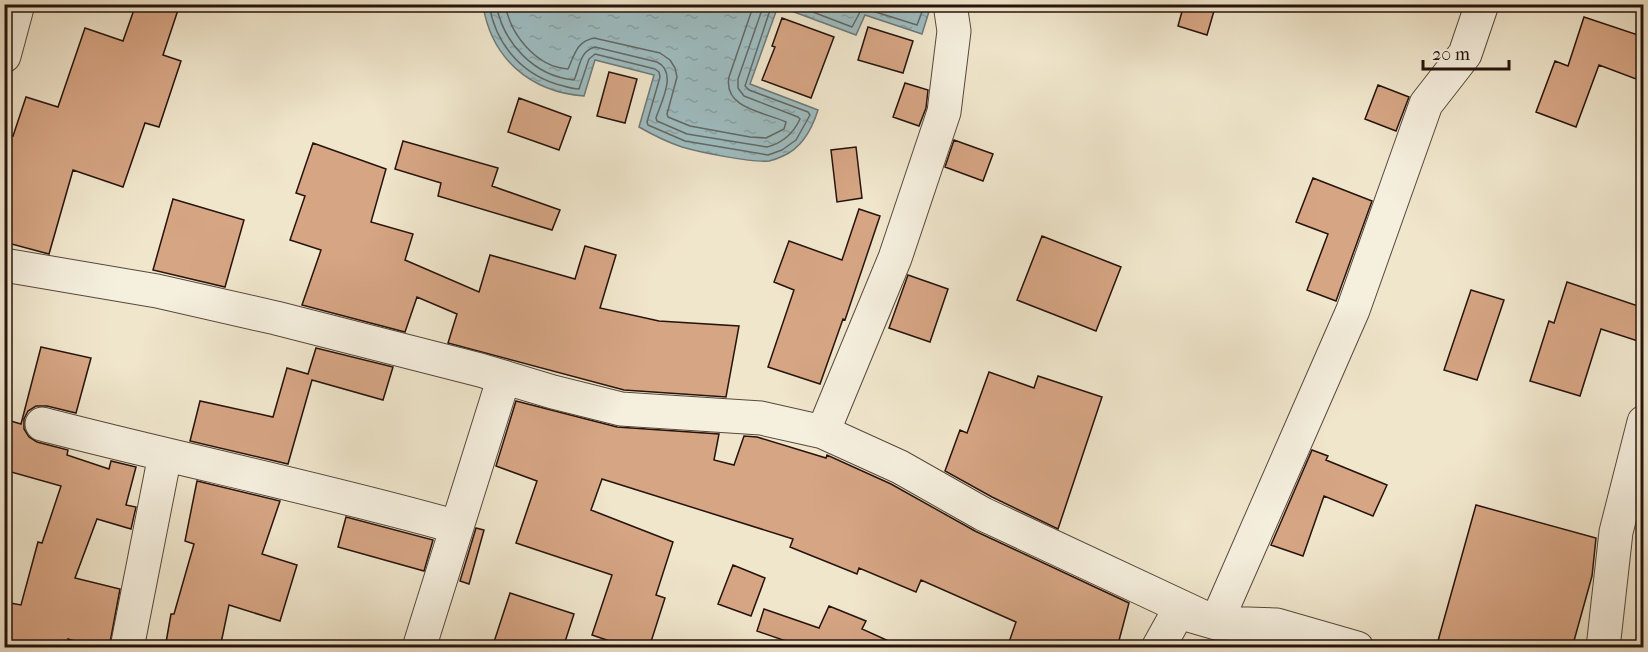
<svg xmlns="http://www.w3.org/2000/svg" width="1648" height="652" font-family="'IM FELL French Canon',serif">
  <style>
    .water { fill: url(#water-ripples); stroke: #6e7979; stroke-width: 1.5 }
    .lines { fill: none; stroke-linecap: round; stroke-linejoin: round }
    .shore { stroke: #626866; stroke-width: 1.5 }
    .building { fill: #d6a584; stroke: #26130c; stroke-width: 1.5 }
    .minor-casing { stroke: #58483c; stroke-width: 35 }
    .minor { stroke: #f5efde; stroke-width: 33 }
  </style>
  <defs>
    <pattern id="water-ripples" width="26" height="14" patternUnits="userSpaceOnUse" patternTransform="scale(1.5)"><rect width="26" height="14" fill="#9ebdc1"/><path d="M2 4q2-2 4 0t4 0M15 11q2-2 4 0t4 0" fill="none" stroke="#88a2a5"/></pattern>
  </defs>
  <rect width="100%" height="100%" fill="#f0e6cc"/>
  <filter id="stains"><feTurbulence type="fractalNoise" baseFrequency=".00333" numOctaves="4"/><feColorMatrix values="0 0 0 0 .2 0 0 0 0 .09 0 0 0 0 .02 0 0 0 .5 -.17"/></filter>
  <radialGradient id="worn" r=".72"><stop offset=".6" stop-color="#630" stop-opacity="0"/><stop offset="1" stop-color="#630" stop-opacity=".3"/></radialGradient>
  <!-- water -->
  <path class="water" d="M483 5V4L931 5 922 34 865 15 856 35 778 6 750 84 818 110C812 129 802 148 783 156 779 158 773 160 769 161 752 163 699 152 682 147 667 142 653 135 639 127L654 75 595 60 584 96C530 92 491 58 483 5Z"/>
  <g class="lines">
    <!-- shore -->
    <path class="shore" d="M489 4C495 42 519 72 556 84 564 86 571 89 579 89L589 59 595 54 655 69 659 72 660 77 647 122 648 125 685 141 768 155 782 150 796 140 810 115 808 112 749 90 745 86 772 4
      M496 4C503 43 534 76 574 80 580 68 579 51 595 47L657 62C678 72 661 102 656 118L657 121 687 134 767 147C783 143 793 134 800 119L798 117 744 96 738 88V79L764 4
      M505 4C510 34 536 67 568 69 575 54 576 42 594 38L660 53 670 60 675 68 677 77 667 114 668 117 690 126 750 137 766 138 784 129 786 122C765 112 723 109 729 77L754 4
      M792 4 852 27 860 12 866 9 917 25 925 4"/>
  </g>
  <!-- building -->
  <path class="building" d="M136 4H180L163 55 181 61 159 127 145 123 123 187 73 170 49 254 4 242V133L13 136 26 97 58 107 85 28 123 41Z
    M1184 4H1216L1207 35 1178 26Z
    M1584 17 1644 37V82L1599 65 1576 127 1536 112 1555 61 1568 66Z
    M782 18 834 37 811 98 762 80 775 47 772 46Z
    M868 27 913 41 903 73 858 60Z
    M609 72 637 79 625 123 597 116Z
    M905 83 928 90 926 108 919 126 893 117Z
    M1378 85 1409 97 1396 131 1365 119Z
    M519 98 571 117 559 150 508 132Z
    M954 140 993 154 983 181 945 167Z
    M403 141 498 168 492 186 560 210 552 230 438 196 441 183 395 169Z
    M313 143 386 169 371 222 413 234 405 260 479 292 490 255 575 279 585 246 616 255 600 308 659 321 739 326 726 397 624 390 448 343 457 314 417 297 405 332 302 305 321 250 290 240 305 196 296 193Z
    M856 147 862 198 837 202 831 150Z
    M1313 178 1372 201 1336 301 1307 290 1328 234 1296 222Z
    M173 199 244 220 225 287 153 270Z
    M859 209 880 216 845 320 843 319 820 384 768 367 794 290 774 282 789 241 842 260Z
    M1042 236 1121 267 1096 331 1017 300Z
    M908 275 948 289 930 342 889 328Z
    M1567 282 1644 308V343L1601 329 1580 396 1530 381 1549 321 1554 323Z
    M1471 290 1504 300 1477 380 1444 370Z
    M41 347 91 358 76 413 47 406H36L28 411 24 419V429L29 437 37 442 68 450 67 455 109 469 111 461 136 467 126 505 136 507 131 529 97 519 75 578 120 589 109 648H96L68 639 65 648H4V602L21 605 38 542 42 543 61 486 4 470V419L21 424Z
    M316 348 393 367 383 400 312 380 288 464 190 441 200 401 273 417 287 368 308 374Z
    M989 372 1034 388 1038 376 1102 397 1058 529 992 497 945 471 960 430 967 433Z
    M516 401 617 427 719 434 714 460 734 465 744 436 757 437 826 458 827 455 891 484 975 531 1129 603 1117 648H1007L1016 622 921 580 916 592 859 568 857 574 790 547 793 539 602 479 591 510 673 542 656 595 665 598 649 648H630L592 635 612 575 516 543 537 481 496 466Z
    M1312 450 1328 456 1326 460 1387 485 1373 516 1324 496 1303 556 1271 545Z
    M197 481 280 501 262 554 297 565 280 621 229 605 220 648H165L171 614H174L194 544 185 541Z
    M1476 505 1596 538 1592 576 1572 648H1436Z
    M346 517 433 540 424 571 338 547Z
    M476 528 484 530 469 584 460 581Z
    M733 565 765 578 751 616 718 604Z
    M510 593 574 614 563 648H492Z
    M829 606 866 621 862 629 904 648H806L757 631 764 609 819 628Z"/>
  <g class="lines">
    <defs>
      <path id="minor" d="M4 56 18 4
        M4 265 157 291 276 318 480 370 553 392 621 409 761 418 823 432 900 467 983 514 1216 623 1277 625 1357 648
        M42 424C180 460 319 488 457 527
        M823 432 895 258 944 112 954 31 950 4
        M127 648 165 455
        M419 648 504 377
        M1158 648 1178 612 1216 623 1353 310 1426 104 1465 54 1482 4
        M1603 648 1616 532 1644 422"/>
    </defs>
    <!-- minor casing -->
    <use href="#minor" class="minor-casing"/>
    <!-- minor -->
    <use href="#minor" class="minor"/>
  </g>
  <!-- margin -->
  <rect width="1648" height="652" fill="none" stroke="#f0e6cc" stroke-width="24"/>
  <rect x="6" y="6" width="1636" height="640" fill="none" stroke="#26130c" stroke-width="3"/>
  <rect x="12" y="12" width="1624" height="628" fill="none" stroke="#26130c" stroke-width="1.5"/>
  <!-- scale -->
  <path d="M1423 60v9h86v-9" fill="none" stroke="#26130c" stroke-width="3"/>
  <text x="1432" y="60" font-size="18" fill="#26130c" stroke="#f5efde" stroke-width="4.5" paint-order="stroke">20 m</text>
  <rect width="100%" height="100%" filter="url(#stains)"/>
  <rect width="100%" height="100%" fill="url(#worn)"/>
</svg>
